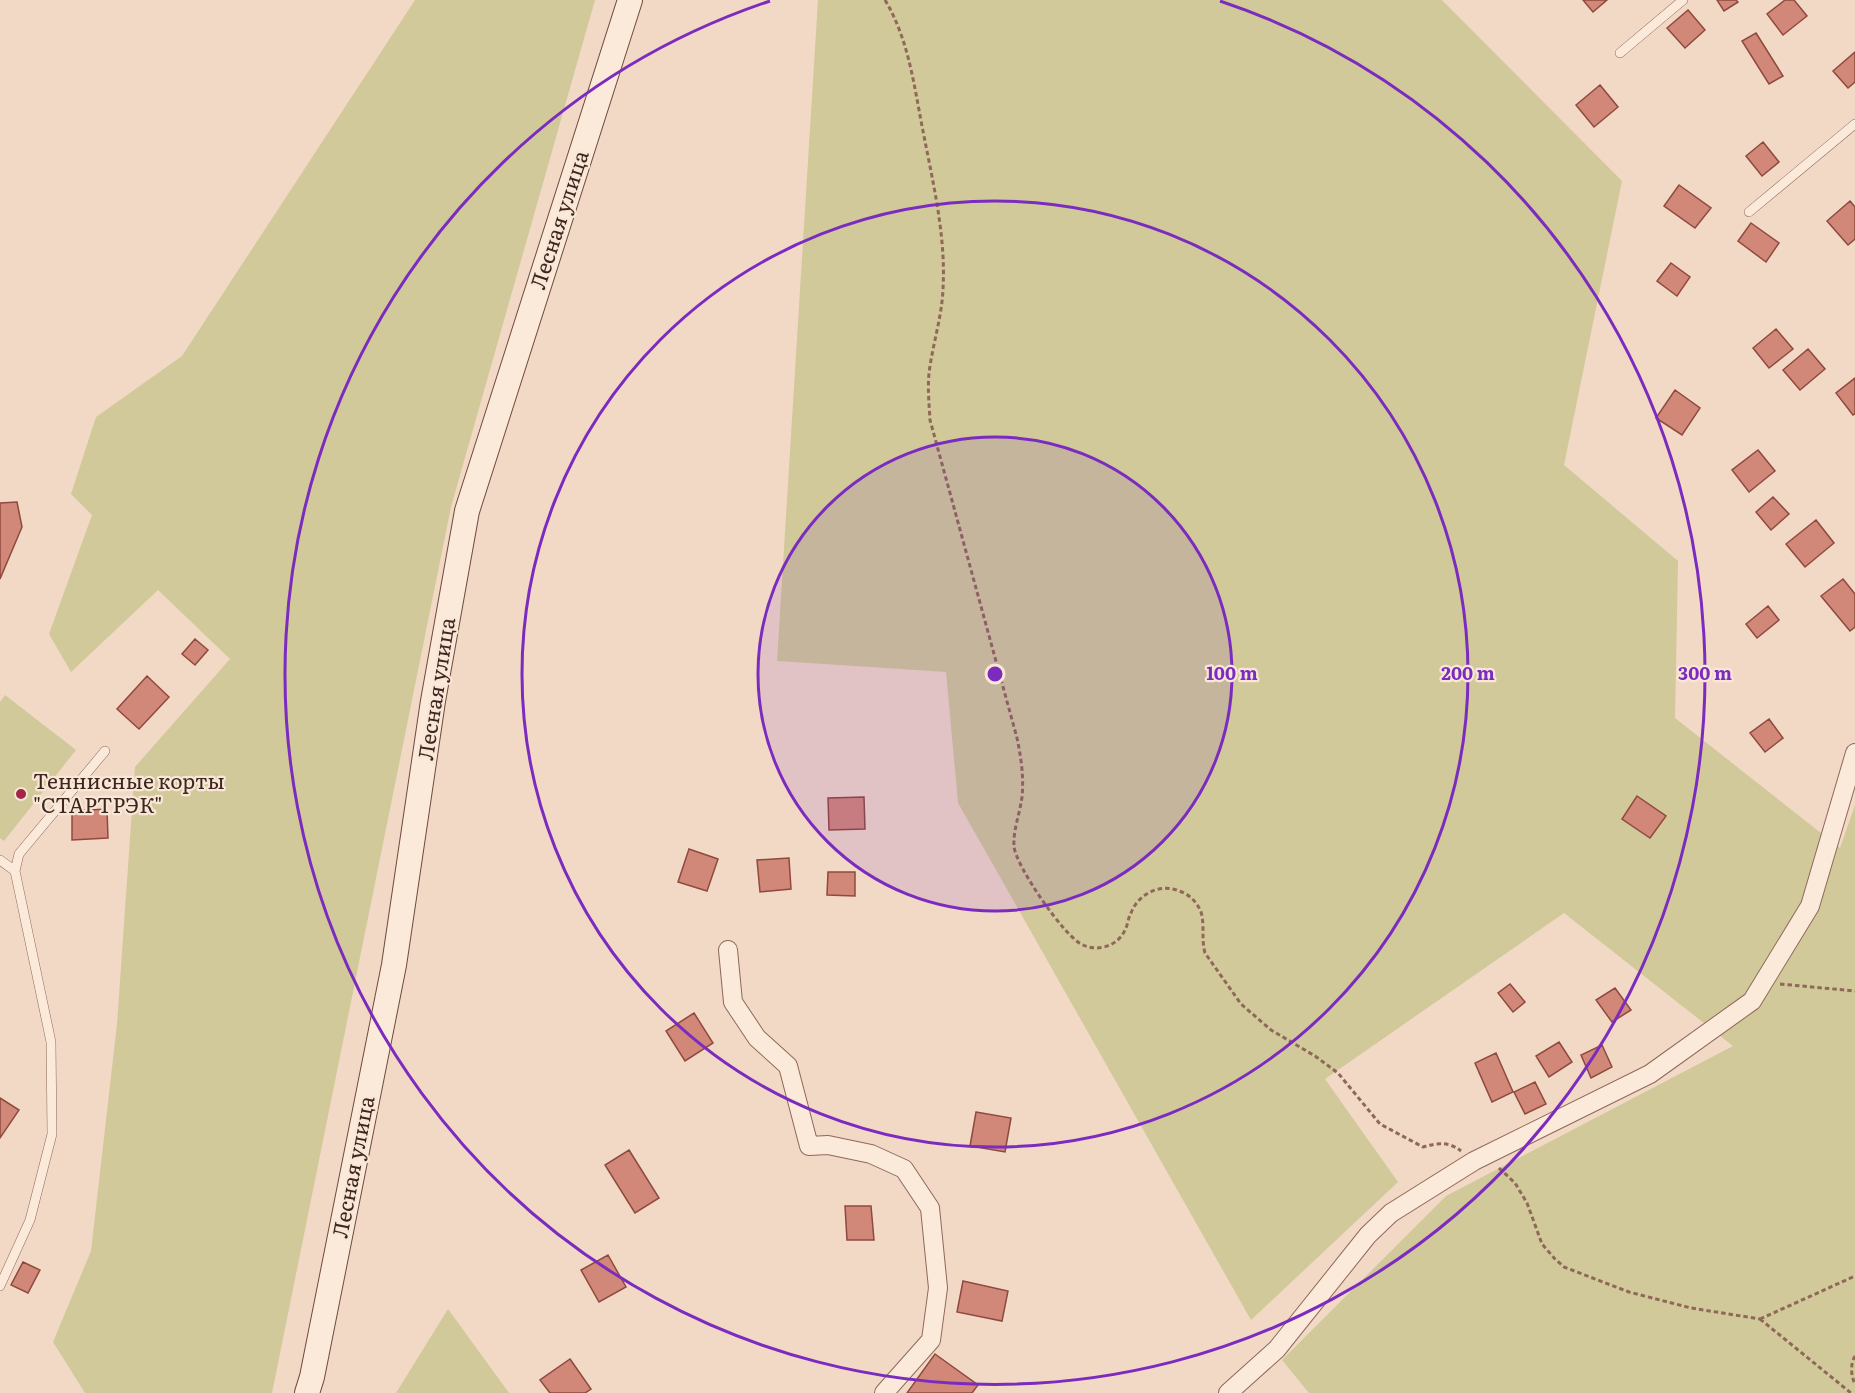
<svg xmlns="http://www.w3.org/2000/svg" width="1855" height="1393" font-family="Literata,serif">
  <style>
    .green { fill: #d1c999 }
    .building { fill: #d28879; stroke: #8f493e; stroke-width: 1.5 }
    .lines { fill: none; stroke-linecap: round; stroke-linejoin: round }
    .service-casing { stroke: #8f685a; stroke-width: 10 }
    .minor-casing { stroke: #8f685a; stroke-width: 20 }
    .secondary-casing { stroke: #704a3d; stroke-width: 26 }
    .path { stroke: #8f685a; stroke-width: 3; stroke-dasharray: 4.5 3; stroke-linecap: butt }
    .service { stroke: #fbe9da; stroke-width: 9 }
    .minor { stroke: #fbe9da; stroke-width: 18 }
    .secondary { stroke: #fbe9da; stroke-width: 24 }
    .ring { fill: none; stroke: #7b2cbf; stroke-width: 3 }
    .poi-dot { fill: #a22646; stroke: #f8e6d6; stroke-width: 2 }
    .labels { text-anchor: middle; stroke-width: 4.5; stroke-linejoin: round; paint-order: stroke }
    .street-label { font-size: 21px; fill: #3e261f; stroke: #f8e6d6 }
    .poi-label { font-size: 21px; fill: #3e261f; stroke: #f8e6d6; text-anchor: start }
    .centre { fill: #7b2cbf; stroke: #f8e6d6; stroke-width: 3 }
    .ring-label { font-size: 18px; text-anchor: middle; font-weight: bold; fill: #7b2cbf; stroke: #f8e6d6; stroke-width: 4.5; stroke-linejoin: round; paint-order: stroke }
  </style>
  <rect width="100%" height="100%" fill="#f1d9c6"/>
  <!-- green -->
  <path class="green" d="M415 0H595L451 507 272 1393H85L53 1342 91 1251 117 1024 135 767 230 659 158 590 71 672 49 634 92 515 71 494 96 417 182 356Z
    M818 0H1442L1622 181 1564 465 1678 561 1675 718 1840 848 1855 805V1393H1309L1282 1360 1446 1196 1733 1046 1564 913 1325 1079 1398 1182 1251 1320 958 803 946 672 777 661Z
    M5 695 76 750 4 841 0 838V702Z
    M448 1309 509 1393H396Z"/>
  <!-- building -->
  <path class="building" d="M1583 0H1607L1593 12Z
    M1717 0H1736L1738 2 1724 11Z
    M1785 0H1794L1807 16 1783 35 1767 14Z
    M1688 10 1705 30 1685 48 1667 28Z
    M1756 33 1783 76 1769 84 1742 41Z
    M1855 52V82L1848 88 1833 71Z
    M1600 85 1618 107 1594 127 1576 105Z
    M1763 142 1779 162 1762 176 1746 156Z
    M1679 185 1711 208 1695 228 1664 206Z
    M1850 201 1855 207V239L1848 245 1827 221Z
    M1751 223 1779 243 1766 262 1738 241Z
    M1671 263 1690 277 1677 296 1657 281Z
    M1776 329 1793 349 1769 368 1753 348Z
    M1808 349 1825 369 1800 390 1783 370Z
    M1855 378V414L1853 415 1836 393Z
    M1675 390 1700 408 1682 435 1656 418Z
    M1758 450 1775 471 1749 492 1732 470Z
    M1773 497 1789 514 1771 530 1756 512Z
    M17 502 22 527 0 579V503Z
    M1816 520 1834 543 1805 567 1786 544Z
    M1843 579 1855 594V627L1850 631 1821 596Z
    M1768 606 1779 620 1757 638 1746 624Z
    M195 639 208 650 195 665 182 654Z
    M147 676 169 697 139 729 117 709Z
    M1769 719 1783 738 1765 752 1750 733Z
    M1637 796 1666 816 1650 838 1622 819Z
    M864 797 865 829 829 830 828 798Z
    M107 809 108 838 72 840V811Z
    M689 849 718 859 707 891 678 882Z
    M789 858 791 889 760 892 757 860Z
    M828 872H855V896L827 895Z
    M1510 984 1525 1002 1513 1012 1498 993Z
    M1615 988 1631 1010 1612 1022 1596 1000Z
    M694 1013 713 1043 685 1061 666 1031Z
    M1559 1042 1572 1062 1549 1077 1536 1056Z
    M1602 1045 1612 1067 1591 1078 1581 1055Z
    M1496 1053 1513 1092 1492 1102 1475 1063Z
    M1535 1082 1546 1104 1525 1114 1514 1092Z
    M0 1098 19 1110 0 1138Z
    M976 1112 1011 1118 1005 1152 970 1146Z
    M629 1150 659 1198 635 1213 605 1165Z
    M845 1206H871L874 1240H847Z
    M608 1255 626 1287 599 1302 581 1270Z
    M23 1262 40 1270 28 1293 11 1285Z
    M963 1281 1008 1291 1002 1321 957 1312Z
    M935 1354 978 1385 972 1393H907Z
    M570 1359 591 1389 585 1393H550L540 1380Z"/>
  <g class="lines">
    <defs>
      <path id="service" d="M1620 53 1683 0
        M1749 212 1855 124
        M0 860 15 871
        M0 1286 30 1220 52 1134 51 1042 15 871 19 854 105 751"/>
      <path id="minor" d="M728 950 733 1002 757 1038 788 1066 809 1146 828 1145 871 1154 904 1169 930 1208 938 1288 931 1340 884 1393
        M1228 1393 1277 1349 1368 1235 1391 1213 1474 1161 1650 1074 1752 1001 1810 906 1855 753"/>
      <path id="secondary" d="M307 1393 312 1377 394 965 433 701 467 511 630 0"/>
    </defs>
    <!-- service casing -->
    <use href="#service" class="service-casing"/>
    <!-- minor casing -->
    <use href="#minor" class="minor-casing"/>
    <!-- secondary casing -->
    <use href="#secondary" class="secondary-casing"/>
    <!-- path -->
    <path class="path" d="M885 0C909 40 914 86 923 131 933 183 946 236 943 289 942 315 934 340 930 366 927 384 929 402 930 420L1017 738C1021 757 1024 777 1022 797 1020 813 1013 830 1014 846 1015 865 1065 938 1083 945 1098 952 1118 946 1125 930 1128 925 1128 918 1131 913 1138 894 1160 883 1179 891 1189 894 1197 902 1201 912 1205 925 1201 939 1205 953L1241 1004 1271 1030 1315 1056 1338 1073 1380 1124 1423 1147C1437 1143 1448 1141 1461 1151
      M1780 984 1855 991
      M1499 1168 1515 1183 1527 1203 1542 1244 1555 1259 1564 1267 1629 1292 1691 1308 1760 1319
      M1760 1319 1851 1393
      M1760 1319 1855 1276
      M1855 1356C1850 1364 1851 1376 1855 1384"/>
    <!-- service -->
    <use href="#service" class="service"/>
    <!-- minor -->
    <use href="#minor" class="minor"/>
    <!-- secondary -->
    <use href="#secondary" class="secondary"/>
  </g>
  <!-- distance rings -->
  <circle cx="995" cy="674" r="237" fill="#7b2cbf" fill-opacity=".12"/>
  <g class="ring">
    <circle cx="995" cy="674" r="237"/>
    <circle cx="995" cy="674" r="473"/>
    <path d="M1220 1A710 710 0 1 1 770 1"/>
  </g>
  <!-- markers -->
  <circle class="poi-dot" cx="21" cy="794" r="6"/>
  <g class="labels">
    <!-- street labels -->
    <g class="street-label">
      <text transform="translate(560 220) rotate(-72)" y="7">Лесная улица</text>
      <text transform="translate(437 689) rotate(-81)" y="7">Лесная улица</text>
      <text transform="translate(354 1167) rotate(-79)" y="7">Лесная улица</text>
    </g>
    <!-- poi labels -->
    <g class="poi-label">
      <text x="33" y="789">Теннисные корты<tspan x="33" dy="24">"СТАРТРЭК"</tspan></text>
    </g>
  </g>
  <circle cx="995" cy="674" r="9" class="centre"/>
  <g class="ring-label">
    <text x="1232" y="680">100 m</text>
    <text x="1468" y="680">200 m</text>
    <text x="1705" y="680">300 m</text>
  </g>
</svg>
